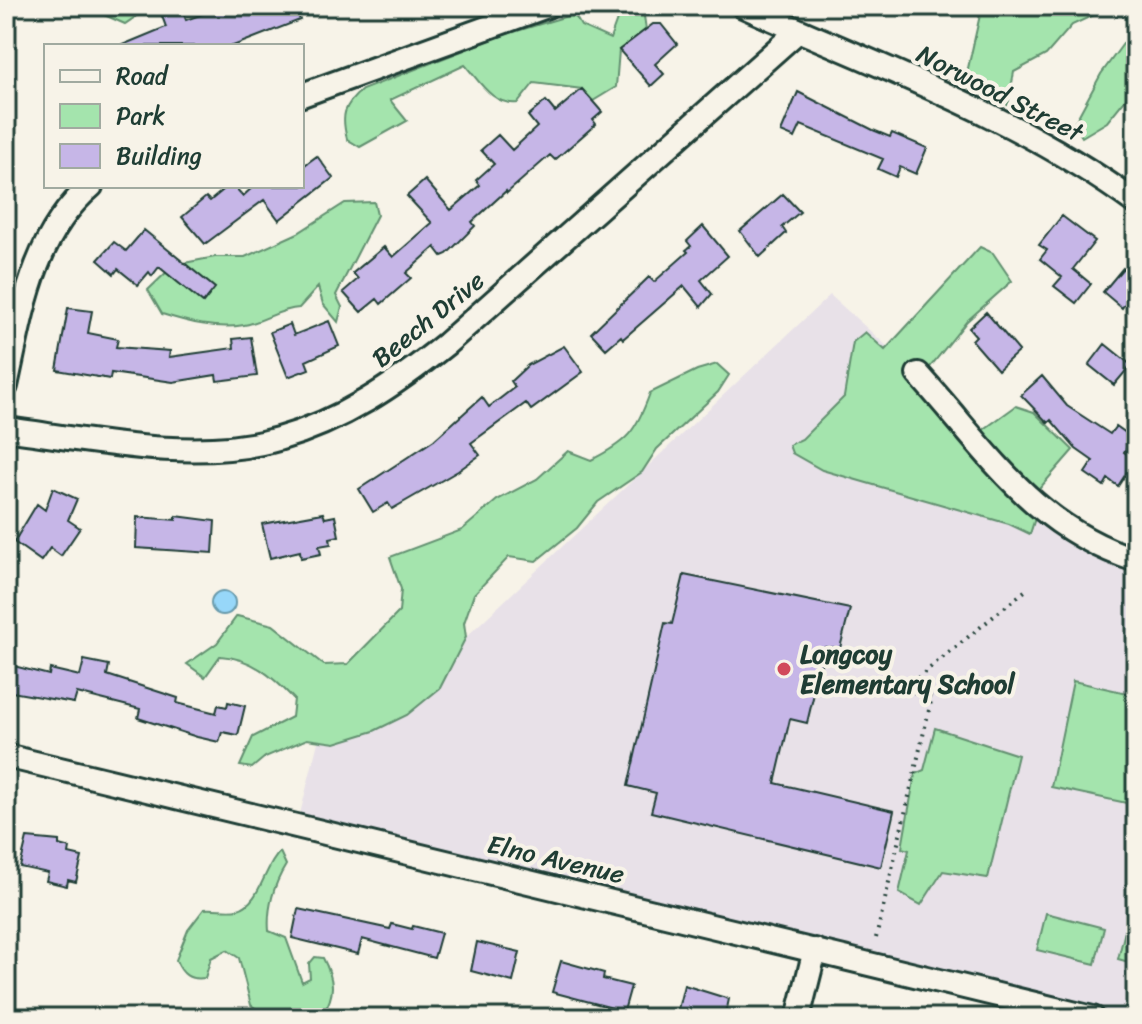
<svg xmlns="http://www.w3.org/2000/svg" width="1142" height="1024" font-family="Sriracha,sans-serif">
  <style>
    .built { fill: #e8e1e8 }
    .green { fill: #a4e4ad; stroke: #629070; stroke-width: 2 }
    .water { fill: #97d7f9; stroke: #6799aa; stroke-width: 2 }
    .building { fill: #c6b6e7; stroke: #1f3d34; stroke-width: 2 }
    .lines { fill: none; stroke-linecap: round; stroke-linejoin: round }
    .street-casing { stroke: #1f3d34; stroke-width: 28 }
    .path { stroke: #1f3d34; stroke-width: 4; stroke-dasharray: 2 6; stroke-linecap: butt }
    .street { stroke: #f7f3e8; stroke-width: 22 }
    .poi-dot { fill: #d1495b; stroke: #f7f3e8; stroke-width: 3 }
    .labels { text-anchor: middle; stroke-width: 8; stroke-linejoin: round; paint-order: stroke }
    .street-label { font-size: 26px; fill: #1f3d34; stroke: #f7f3e8 }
    .poi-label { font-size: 26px; font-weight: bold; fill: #1f3d34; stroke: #f7f3e8; text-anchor: start }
  </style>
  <rect width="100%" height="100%" fill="#f7f3e8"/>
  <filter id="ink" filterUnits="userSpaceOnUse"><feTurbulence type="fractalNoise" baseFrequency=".0125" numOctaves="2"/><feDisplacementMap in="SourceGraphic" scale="16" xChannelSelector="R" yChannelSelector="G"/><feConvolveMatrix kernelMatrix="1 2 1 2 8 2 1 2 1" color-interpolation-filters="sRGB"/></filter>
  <g filter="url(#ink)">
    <!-- built -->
    <path class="built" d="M830 295 918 374 1026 496 1136 560V1018H1093L297 826 320 734 398 701Z"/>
    <!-- green -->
    <path class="green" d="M84 6H151L125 24Z
      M622 6 643 9 646 30 619 50 616 87 593 101 582 89 534 83 518 103C493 106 480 82 465 65L390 100 407 121 360 147 347 139C341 116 343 106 362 90L500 36 574 14 581 26 610 39Z
      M982 6H1113L1072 25 1046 55 1014 72 1008 105 964 86Z
      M1136 26V86L1107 122 1082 137 1074 124 1101 74Z
      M374 202 377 215 336 295 342 307 338 322 323 304 318 287 299 308C279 309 263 322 244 325 217 330 187 322 162 314L148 290 174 265 215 257H245L298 233 345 203Z
      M980 247 993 253 1012 281 967 321 919 381 984 458 983 430 1016 406 1034 412 1073 450 1026 504 1036 515 1030 534 1009 524 822 470 792 453 789 445 802 439 844 397 853 342 865 332 885 350Z
      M717 364 729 375 718 392 657 449 642 472 598 502 577 528 536 561 509 557 474 594 464 623 466 637 440 688 407 715 374 731 335 743 307 739 265 757 252 768 240 766 253 737 292 717 294 699C272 676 252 658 220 656L205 677 187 664 217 643 237 616 273 625 324 665 348 664 399 612 401 589 390 557 462 530 497 500 537 479 568 451 591 460C627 442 636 432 650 393L697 370Z
      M1073 681 1136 695V805L1051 787Z
      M935 728 1018 755 988 878 943 871 921 905 899 893 909 850 902 848 915 774 924 770Z
      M280 852 286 865C274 884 267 908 269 931L286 938 302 982 310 978 309 964 315 957 323 958C334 979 336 993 323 1014 309 1016 298 1008 285 1012L282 1018 268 1017 251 1005 239 958 227 950 211 958 205 978C189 980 182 975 176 960L188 930 204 909C215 908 228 911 238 909 260 904 264 866 280 852Z
      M1136 887V964L1118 959Z
      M1046 913 1104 928 1095 964 1037 950Z"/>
    <!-- water -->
    <path class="water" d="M211 603a12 12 0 1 1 24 0a12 12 0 1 1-24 0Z"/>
    <!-- building -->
    <path class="building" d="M225 6H295L300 20 233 46H120L166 27 162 16 182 9 186 20Z
      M653 24H661L677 44 655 64 664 74 651 86 619 50Z
      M582 89 602 112 593 120 596 124 555 160 550 155 507 193 506 191 472 222 475 226 447 254 442 256 435 247 406 273 411 278 381 304 377 299 361 312 343 292 358 279 353 273 384 247 393 257 432 223 407 196 425 180 451 210 480 185 476 180 494 164 481 150 498 135 512 150 537 127 528 116 546 101 555 112Z
      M798 92 873 130 890 137 892 133 927 148 916 174 900 167 896 177 878 169 883 159 801 125 795 138 781 132Z
      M317 156 333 178 279 220 264 200 205 244 182 217 206 197 210 201 228 186H234L243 196 254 186H302V167Z
      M783 194 800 212 782 227 786 233 760 257 740 231Z
      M1062 216 1095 241 1073 269 1091 284 1076 303 1054 286 1062 277 1040 259 1047 250 1039 245Z
      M703 226 728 256 701 280 712 294 701 307 684 286 623 339 621 336 606 349 591 333 649 277 654 282 688 252 686 250 691 246 687 241Z
      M144 230 215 288 203 303 159 267 152 276 149 272 138 285 118 269 114 274 98 260 114 242 126 251Z
      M1123 268 1136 278V308L1127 301 1122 308 1103 292Z
      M68 308 92 311 88 333 118 339 116 347 170 351 169 357 234 348 233 339 251 337 257 376 217 381 216 375 173 382 111 373 110 379 57 370Z
      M986 312 1019 351 998 370 972 340 976 336 969 328Z
      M329 321 339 346 306 361 309 369 288 377 270 332 290 324 294 335Z
      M1105 344 1131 365 1114 385 1089 365Z
      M564 346 583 372 531 410 526 403 471 443 480 455 458 471 392 509 388 503 373 512 359 489 434 440 482 397 489 407 515 387 511 381 528 365Z
      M1042 376 1067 406 1110 434 1116 426 1133 438 1124 452 1135 460 1118 486 1108 479 1104 486 1085 473 1093 461 1076 449 1051 420 1048 423 1021 395Z
      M53 488 77 499 68 520 80 528 61 556 50 548 41 561 14 542 37 504 45 510Z
      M323 513 325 518 335 516 339 536 330 538 331 544 319 546 321 554 301 558 300 551 270 558 262 524Z
      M176 516 215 521 213 553 136 548 137 517 176 520Z
      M684 575 850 609 840 648 825 647 807 723 790 719 775 783 894 811 881 867 651 812 656 793 628 786 665 623 672 624Z
      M84 660 109 665 107 675 178 698 177 703 216 713 218 705 227 707 228 702 245 706 238 735 222 732 219 742 197 737 138 718 140 709 77 693 74 703 6 691V664L49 675 50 669 80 676Z
      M27 838 59 841V845L70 848 69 854 82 857 76 882 68 880 67 886 46 881 48 873 20 867Z
      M298 909 390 929 392 924 412 929 413 926 441 933 434 958 362 939 358 954 292 938Z
      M477 942 520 952 513 982 471 971Z
      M561 961 604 973 603 979 631 986 624 1011 552 992Z
      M684 985 729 999 725 1018H695L677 1013Z"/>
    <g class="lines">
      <defs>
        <path id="street" d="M743 6C877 66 1018 116 1136 203
          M302 95 547 6
          M918 374C988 451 1032 527 1136 560
          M6 386C22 314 32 236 91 186
          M6 429C89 440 196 463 278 439 342 421 395 385 446 344L798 31
          M6 756 1093 1018
          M798 1018 815 950"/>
      </defs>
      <!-- street casing -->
      <use href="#street" class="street-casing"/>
      <!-- path -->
      <path class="path" d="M876 938 932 697 903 690 1026 590"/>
      <!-- street -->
      <use href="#street" class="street"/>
    </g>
  </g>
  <!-- markers -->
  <circle class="poi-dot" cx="784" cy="669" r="8"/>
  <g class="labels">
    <!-- street labels -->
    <g class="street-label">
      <text transform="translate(1000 93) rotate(27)" y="9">Norwood Street</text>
      <text transform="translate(428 319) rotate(-39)" y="9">Beech Drive</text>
      <text transform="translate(556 859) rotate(13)" y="9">Elno Avenue</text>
    </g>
    <!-- poi labels -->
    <g class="poi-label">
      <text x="800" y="663">Longcoy<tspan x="800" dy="30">Elementary School</tspan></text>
    </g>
  </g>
  <!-- margin -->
  <rect width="1142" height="1024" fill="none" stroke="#f7f3e8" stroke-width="32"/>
  <rect x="16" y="16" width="1110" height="992" fill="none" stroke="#1f3d34" stroke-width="3" filter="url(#ink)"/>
  <!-- legend -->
  <rect x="44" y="44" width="260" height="144" fill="#f7f3e8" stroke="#a1aaa0" stroke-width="2"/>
  <rect x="60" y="70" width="40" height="12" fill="#f7f3e8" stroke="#a1aaa0" stroke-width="2"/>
  <text x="116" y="84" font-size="24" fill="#1f3d34">Road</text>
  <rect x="60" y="104" width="40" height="24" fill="#a4e4ad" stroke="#a1aaa0" stroke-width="2"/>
  <text x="116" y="124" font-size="24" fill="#1f3d34">Park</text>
  <rect x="60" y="144" width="40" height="24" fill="#c6b6e7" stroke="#a1aaa0" stroke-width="2"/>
  <text x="116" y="164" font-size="24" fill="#1f3d34">Building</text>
</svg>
